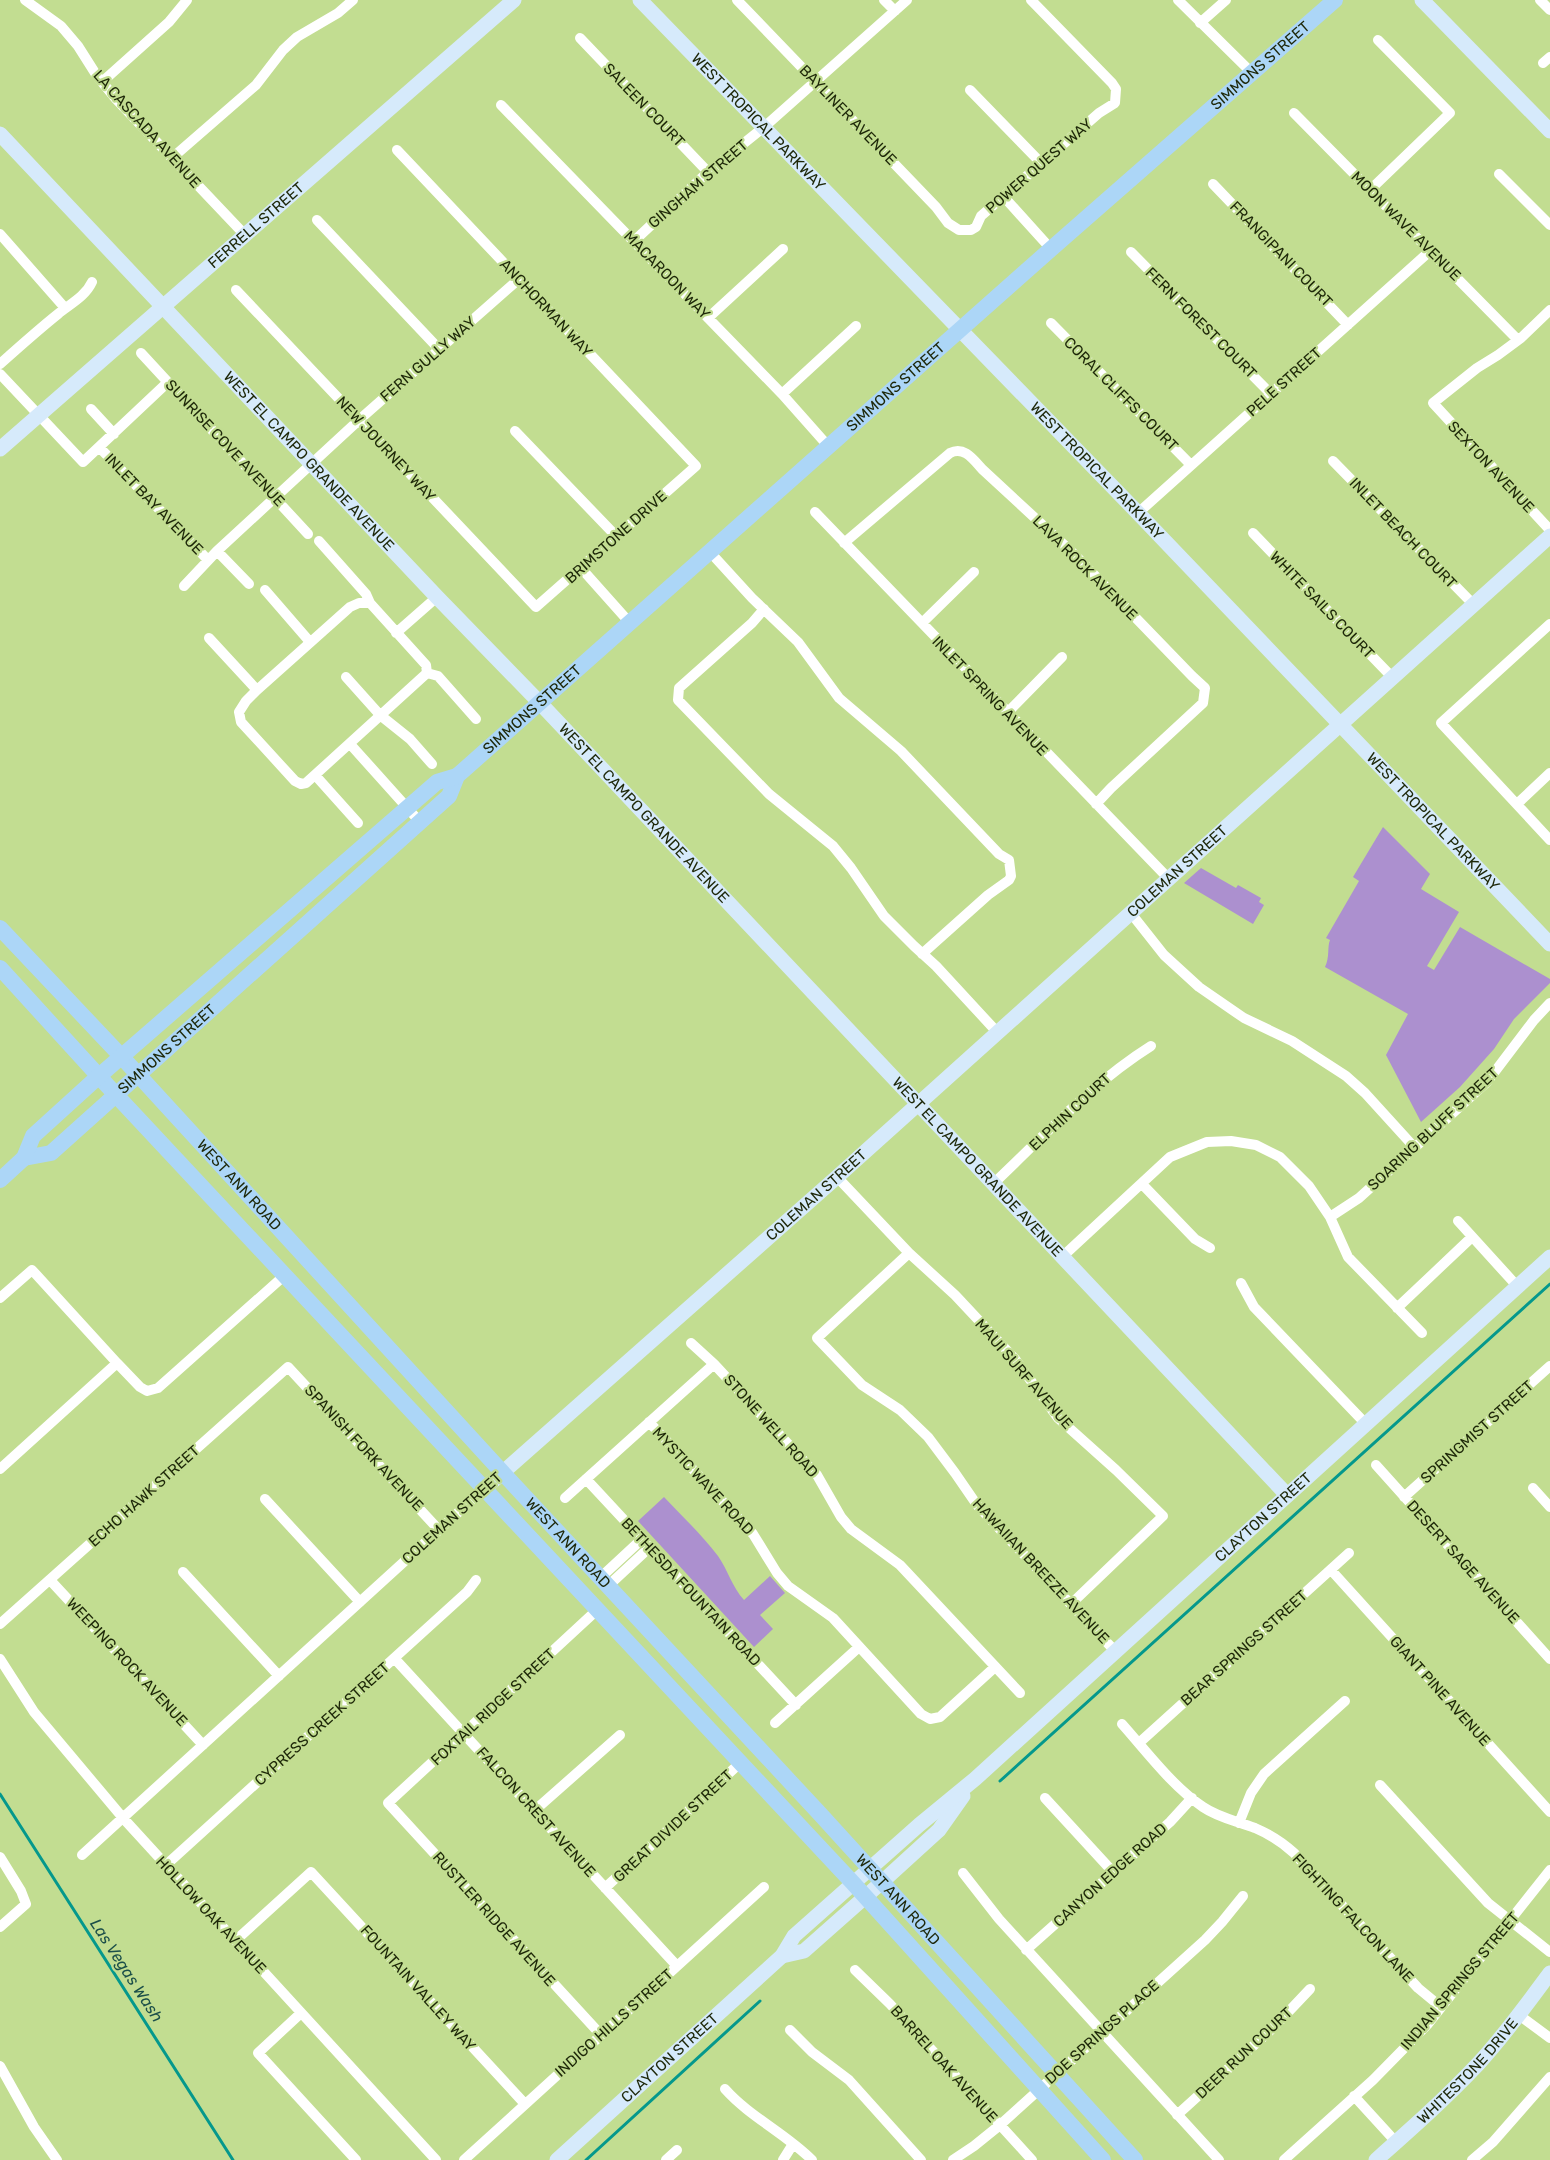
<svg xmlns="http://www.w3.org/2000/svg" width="1550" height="2160" font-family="Rubik,sans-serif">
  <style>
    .green { fill: #ac90cf }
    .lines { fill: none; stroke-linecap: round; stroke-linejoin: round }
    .stream { stroke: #05988c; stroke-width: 3 }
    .street { stroke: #fff; stroke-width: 10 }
    .secondary { stroke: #d6eafb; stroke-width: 15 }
    .primary { stroke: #acd6f7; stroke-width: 16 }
    .labels { text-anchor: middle; stroke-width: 4.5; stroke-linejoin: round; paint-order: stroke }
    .street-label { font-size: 15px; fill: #1d2708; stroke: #c2dd91 }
    .water-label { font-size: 16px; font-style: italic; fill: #1c4f49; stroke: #c2dd91 }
  </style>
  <rect width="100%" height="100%" fill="#c2dd91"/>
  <!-- green -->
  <path class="green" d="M1383 827 1430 874 1421 889 1459 912 1427 966 1434 970 1460 927 1550 979V983L1514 1019 1494 1049 1460 1087 1421 1122 1386 1055 1408 1014 1325 967C1330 957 1327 947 1330 940L1326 938 1359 881 1353 877Z
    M1201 868 1236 888 1238 885 1261 898 1259 902 1264 905 1253 924 1184 883Z
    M664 1497C682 1516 702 1535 718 1556 728 1570 732 1587 744 1600L770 1576 785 1593 760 1615 773 1629 754 1647 638 1521Z"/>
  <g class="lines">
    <!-- stream -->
    <path class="stream" d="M1000 1781 1550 1284
      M0 1794 233 2160
      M586 2160 760 2001"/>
    <!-- street -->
    <path class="street" d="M25 0 61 26 78 46 97 76 116 99 245 235
      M737 0 936 207 948 223 959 230H971L976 227 981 216 1099 113 1115 103 1116 89 1112 83 1031 0
      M884 0 895 11
      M1178 0 1252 73
      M1540 0 1550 10
      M1200 23 1226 0
      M580 38 708 172
      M1543 63 1550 57
      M102 82 169 22 187 0
      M970 90 1042 164
      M501 105 782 394 829 447
      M1294 113 1518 340
      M172 158 256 85 283 50 297 37 338 13 353 0
      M1499 174 1550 225
      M1213 184 1348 325
      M1370 190 1450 113 1378 40
      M1004 197 1051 249
      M317 220 439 349
      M0 234 65 308
      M634 241 708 172 763 128 907 0
      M1131 252 1271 394
      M236 290 536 607 696 466 397 150
      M1550 310 1521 338 1498 355 1477 368 1433 403 1550 530
      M708 318 783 249
      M1051 323 1191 465
      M141 353 308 534
      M0 364C19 347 38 330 58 314 70 304 85 297 92 282
      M0 374 83 462 168 382
      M782 394 856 326
      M91 409 114 434
      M515 431 616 536
      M99 447 208 560
      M1333 461 1473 604
      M815 512 1168 878
      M1138 513 1430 251
      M1253 533 1392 677
      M319 541 366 594 370 603 426 665 427 673
      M844 543 950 453C964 446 973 459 982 469L1075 555 1192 676 1205 688 1203 703 1111 788 1096 804
      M217 551 249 584
      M710 552 752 598 798 642 839 698 901 751 999 854 1009 860 1011 876 1009 880 988 895 922 954
      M581 568 630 623
      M184 586 217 551 359 420 519 279
      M265 590 310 642
      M370 603H359L350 607 257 690 246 701 239 712 241 722 295 781 301 784 306 783 427 673
      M764 609 752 623 679 688 678 700 769 794 833 846 851 868 884 916 914 946 936 966 997 1032
      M922 623 974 572
      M1550 624 1441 723 1550 840
      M396 633 437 597
      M209 638 257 690
      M427 673 438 676 476 719
      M346 677 380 715 410 739 432 764
      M1007 713 1062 657
      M350 744 420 822
      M315 775 358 823
      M1517 804 1550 773
      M1130 912 1164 955 1199 987 1244 1018 1292 1041 1346 1076 1365 1093 1415 1148
      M837 1177 909 1253 955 1295 1015 1359 1058 1418 1116 1470 1163 1516 1071 1604
      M993 1184C1044 1136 1092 1083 1151 1046
      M1142 1184 1195 1239 1210 1248
      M1330 1217 1359 1198 1487 1082 1534 1020 1550 1003
      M1458 1221 1517 1286
      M909 1253 817 1338 862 1385 900 1410 928 1437 955 1473 977 1505 1115 1651
      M1062 1257 1170 1157 1207 1142 1231 1141 1256 1145 1280 1157 1309 1186 1330 1217 1348 1257 1422 1333
      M1241 1283 1254 1307 1365 1423
      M0 1298 32 1270 117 1363 140 1387 147 1391 158 1388 285 1275
      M1397 1308 1472 1237
      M691 1343 714 1364 817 1475 841 1517 851 1529 900 1565 1020 1693
      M649 1422 753 1534 777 1573 788 1586 833 1618 921 1714 930 1719 940 1717 995 1667
      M1376 1465 1550 1659
      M0 1469 117 1363
      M586 1479 796 1705
      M1533 1488 1550 1507
      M1404 1497 1550 1366
      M565 1498 714 1364
      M265 1499 360 1602
      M1331 1570 1550 1812
      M183 1572 279 1676
      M600 1578 642 1539
      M50 1580 203 1745
      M608 1586 650 1547
      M597 1610 388 1803 601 2035
      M0 1624 288 1367 439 1530
      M0 1659 34 1712 123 1818 436 2160
      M395 1659 677 1966
      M775 1723 859 1647
      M1122 1724C1147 1752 1172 1786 1203 1807 1219 1818 1237 1821 1255 1828 1269 1834 1282 1842 1294 1853L1418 1988 1441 2007
      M1139 1743 1349 1553
      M1380 1785 1488 1903 1550 1952
      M1045 1798 1113 1872
      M534 1811 620 1735
      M1239 1823 1251 1793 1264 1774 1345 1701
      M82 1855 485 1488
      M0 1857 21 1891 26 1904 0 1927
      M166 1865 467 1592 476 1580
      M963 1873 999 1919 1219 2160
      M605 1888 740 1763
      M235 1941 311 1872 525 2104
      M1026 1950 1170 1822 1192 1798
      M855 1970 890 2004 1032 2160
      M301 2013 258 2053 356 2160
      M1519 2015 1550 2038
      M790 2030 812 2052 849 2080 921 2160
      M0 2066 34 2127 57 2160
      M725 2089C750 2117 785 2133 812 2160
      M1354 2096 1396 2142
      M1177 2115 1273 2028 1310 1989
      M464 2160 764 1887
      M666 2160 677 2150
      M783 2160 793 2144
      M953 2160 974 2146 1000 2125 1205 1940 1222 1922 1243 1896
      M1284 2160 1373 2080 1428 2024 1550 1870
      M1472 2160 1493 2142 1550 2077"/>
    <!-- secondary -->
    <g class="secondary">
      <path id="s1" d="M640 0 1138 513 1550 944"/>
      <path d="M1422 0 1550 131"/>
      <path id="s2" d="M0 134 437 597 540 703 1287 1495"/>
      <path id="s3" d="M0 449 514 0"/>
      <path id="s4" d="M485 1488 837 1177 1550 536"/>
      <path d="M782 1956 804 1951 882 1882 939 1830 963 1796"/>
      <path id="s5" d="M557 2160 782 1956 794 1936 919 1825 975 1779 1550 1257"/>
      <path id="s6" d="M1376 2160C1411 2129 1446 2098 1478 2064 1504 2036 1527 2004 1550 1973"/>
    </g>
    <!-- primary -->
    <g class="primary">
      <path id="s7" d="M0 928 121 1056 502 1472 821 1815 1135 2160"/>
      <path d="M0 968 116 1095 853 1883 1103 2160"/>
      <path id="s8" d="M24 1158 51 1153 449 796 457 776 1051 249 1335 0"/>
      <path d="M0 1180 24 1158 33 1136 99 1076 437 782 457 776"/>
    </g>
  </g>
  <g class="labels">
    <!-- street labels -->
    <g class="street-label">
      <text dy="5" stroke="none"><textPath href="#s8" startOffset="1656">SIMMONS STREET</textPath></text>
      <text transform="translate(644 105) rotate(46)" y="5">SALEEN COURT</text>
      <text transform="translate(848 115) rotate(46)" y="5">BAYLINER AVENUE</text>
      <text dy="5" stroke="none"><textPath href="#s1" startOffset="170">WEST TROPICAL PARKWAY</textPath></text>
      <text transform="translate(147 129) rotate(48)" y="5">LA CASCADA AVENUE</text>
      <text transform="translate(1039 166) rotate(-41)" y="5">POWER QUEST WAY</text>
      <text transform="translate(698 184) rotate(-41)" y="5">GINGHAM STREET</text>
      <text dy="5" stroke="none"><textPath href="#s3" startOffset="340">FERRELL STREET</textPath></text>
      <text transform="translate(1406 226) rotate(45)" y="5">MOON WAVE AVENUE</text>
      <text transform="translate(1281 254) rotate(46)" y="5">FRANGIPANI COURT</text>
      <text transform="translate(667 275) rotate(46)" y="5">MACAROON WAY</text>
      <text transform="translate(546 308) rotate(47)" y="5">ANCHORMAN WAY</text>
      <text transform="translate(1201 323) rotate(45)" y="5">FERN FOREST COURT</text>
      <text transform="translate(428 359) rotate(-41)" y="5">FERN GULLY WAY</text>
      <text transform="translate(1284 382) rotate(-42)" y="5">PELE STREET</text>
      <text dy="5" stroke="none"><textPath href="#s8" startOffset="1170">SIMMONS STREET</textPath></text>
      <text transform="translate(1121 394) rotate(45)" y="5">CORAL CLIFFS COURT</text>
      <text transform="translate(225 443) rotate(47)" y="5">SUNRISE COVE AVENUE</text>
      <text transform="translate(386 449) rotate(47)" y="5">NEW JOURNEY WAY</text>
      <text dy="5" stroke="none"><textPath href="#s2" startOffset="450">WEST EL CAMPO GRANDE AVENUE</textPath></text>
      <text transform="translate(1491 467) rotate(47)" y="5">SEXTON AVENUE</text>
      <text dy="5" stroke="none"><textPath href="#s1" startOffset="656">WEST TROPICAL PARKWAY</textPath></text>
      <text transform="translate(154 504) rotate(46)" y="5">INLET BAY AVENUE</text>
      <text transform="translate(1403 533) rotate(46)" y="5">INLET BEACH COURT</text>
      <text transform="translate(616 537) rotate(-42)" y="5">BRIMSTONE DRIVE</text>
      <text transform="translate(1085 568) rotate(45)" y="5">LAVA ROCK AVENUE</text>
      <text transform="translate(1322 605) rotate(46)" y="5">WHITE SAILS COURT</text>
      <text transform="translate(990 696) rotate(46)" y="5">INLET SPRING AVENUE</text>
      <text dy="5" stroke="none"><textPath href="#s8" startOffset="684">SIMMONS STREET</textPath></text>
      <text dy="5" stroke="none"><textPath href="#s2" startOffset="936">WEST EL CAMPO GRANDE AVENUE</textPath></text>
      <text dy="5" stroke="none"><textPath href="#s1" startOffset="1142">WEST TROPICAL PARKWAY</textPath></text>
      <text dy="5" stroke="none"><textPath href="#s4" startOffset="927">COLEMAN STREET</textPath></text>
      <text dy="5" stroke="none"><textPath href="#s8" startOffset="183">SIMMONS STREET</textPath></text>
      <text transform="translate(1070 1112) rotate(-43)" y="5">ELPHIN COURT</text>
      <text transform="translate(1433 1129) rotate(-43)" y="5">SOARING BLUFF STREET</text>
      <text dy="5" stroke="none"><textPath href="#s2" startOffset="1422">WEST EL CAMPO GRANDE AVENUE</textPath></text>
      <text dy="5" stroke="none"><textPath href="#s7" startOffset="351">WEST ANN ROAD</textPath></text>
      <text dy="5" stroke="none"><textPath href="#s4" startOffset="442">COLEMAN STREET</textPath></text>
      <text transform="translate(1024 1374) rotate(49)" y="5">MAUI SURF AVENUE</text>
      <text transform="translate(771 1426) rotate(48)" y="5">STONE WELL ROAD</text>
      <text transform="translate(1477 1432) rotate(-42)" y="5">SPRINGMIST STREET</text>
      <text transform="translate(364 1448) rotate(47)" y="5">SPANISH FORK AVENUE</text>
      <text transform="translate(703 1481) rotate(47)" y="5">MYSTIC WAVE ROAD</text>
      <text transform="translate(144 1496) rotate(-42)" y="5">ECHO HAWK STREET</text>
      <text dy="5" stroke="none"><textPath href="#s5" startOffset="956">CLAYTON STREET</textPath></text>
      <text transform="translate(452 1518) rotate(-42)" y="5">COLEMAN STREET</text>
      <text dy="5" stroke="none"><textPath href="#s7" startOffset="837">WEST ANN ROAD</textPath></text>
      <text transform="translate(1463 1562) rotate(48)" y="5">DESERT SAGE AVENUE</text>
      <text transform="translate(1041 1571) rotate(47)" y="5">HAWAIIAN BREEZE AVENUE</text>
      <text transform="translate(691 1592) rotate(47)" y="5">BETHESDA FOUNTAIN ROAD</text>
      <text transform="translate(1244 1648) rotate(-42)" y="5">BEAR SPRINGS STREET</text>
      <text transform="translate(127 1662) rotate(47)" y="5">WEEPING ROCK AVENUE</text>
      <text transform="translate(1440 1691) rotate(48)" y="5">GIANT PINE AVENUE</text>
      <text transform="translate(493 1707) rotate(-43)" y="5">FOXTAIL RIDGE STREET</text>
      <text transform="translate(322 1724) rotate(-42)" y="5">CYPRESS CREEK STREET</text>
      <text transform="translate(536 1812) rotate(48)" y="5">FALCON CREST AVENUE</text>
      <text transform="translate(673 1826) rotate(-43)" y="5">GREAT DIVIDE STREET</text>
      <text transform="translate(1110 1875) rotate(-42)" y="5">CANYON EDGE ROAD</text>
      <text dy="5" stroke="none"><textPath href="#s7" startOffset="1323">WEST ANN ROAD</textPath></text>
      <text transform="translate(211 1915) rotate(47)" y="5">HOLLOW OAK AVENUE</text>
      <text transform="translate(1353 1918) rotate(47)" y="5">FIGHTING FALCON LANE</text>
      <text transform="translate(494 1919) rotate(48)" y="5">RUSTLER RIDGE AVENUE</text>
      <text transform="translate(1460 1981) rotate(-50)" y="5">INDIAN SPRINGS STREET</text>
      <text transform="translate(418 1988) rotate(48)" y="5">FOUNTAIN VALLEY WAY</text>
      <text transform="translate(614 2023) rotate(-42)" y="5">INDIGO HILLS STREET</text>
      <text transform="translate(1102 2032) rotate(-42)" y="5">DOE SPRINGS PLACE</text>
      <text transform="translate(1244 2053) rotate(-43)" y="5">DEER RUN COURT</text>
      <text dy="5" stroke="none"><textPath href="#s5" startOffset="152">CLAYTON STREET</textPath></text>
      <text transform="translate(944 2064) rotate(48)" y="5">BARREL OAK AVENUE</text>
      <text dy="5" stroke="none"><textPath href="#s6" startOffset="128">WHITESTONE DRIVE</textPath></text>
    </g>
    <!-- water labels -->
    <g class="water-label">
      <text transform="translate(127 1970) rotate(57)" y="6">Las Vegas Wash</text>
    </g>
  </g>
</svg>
